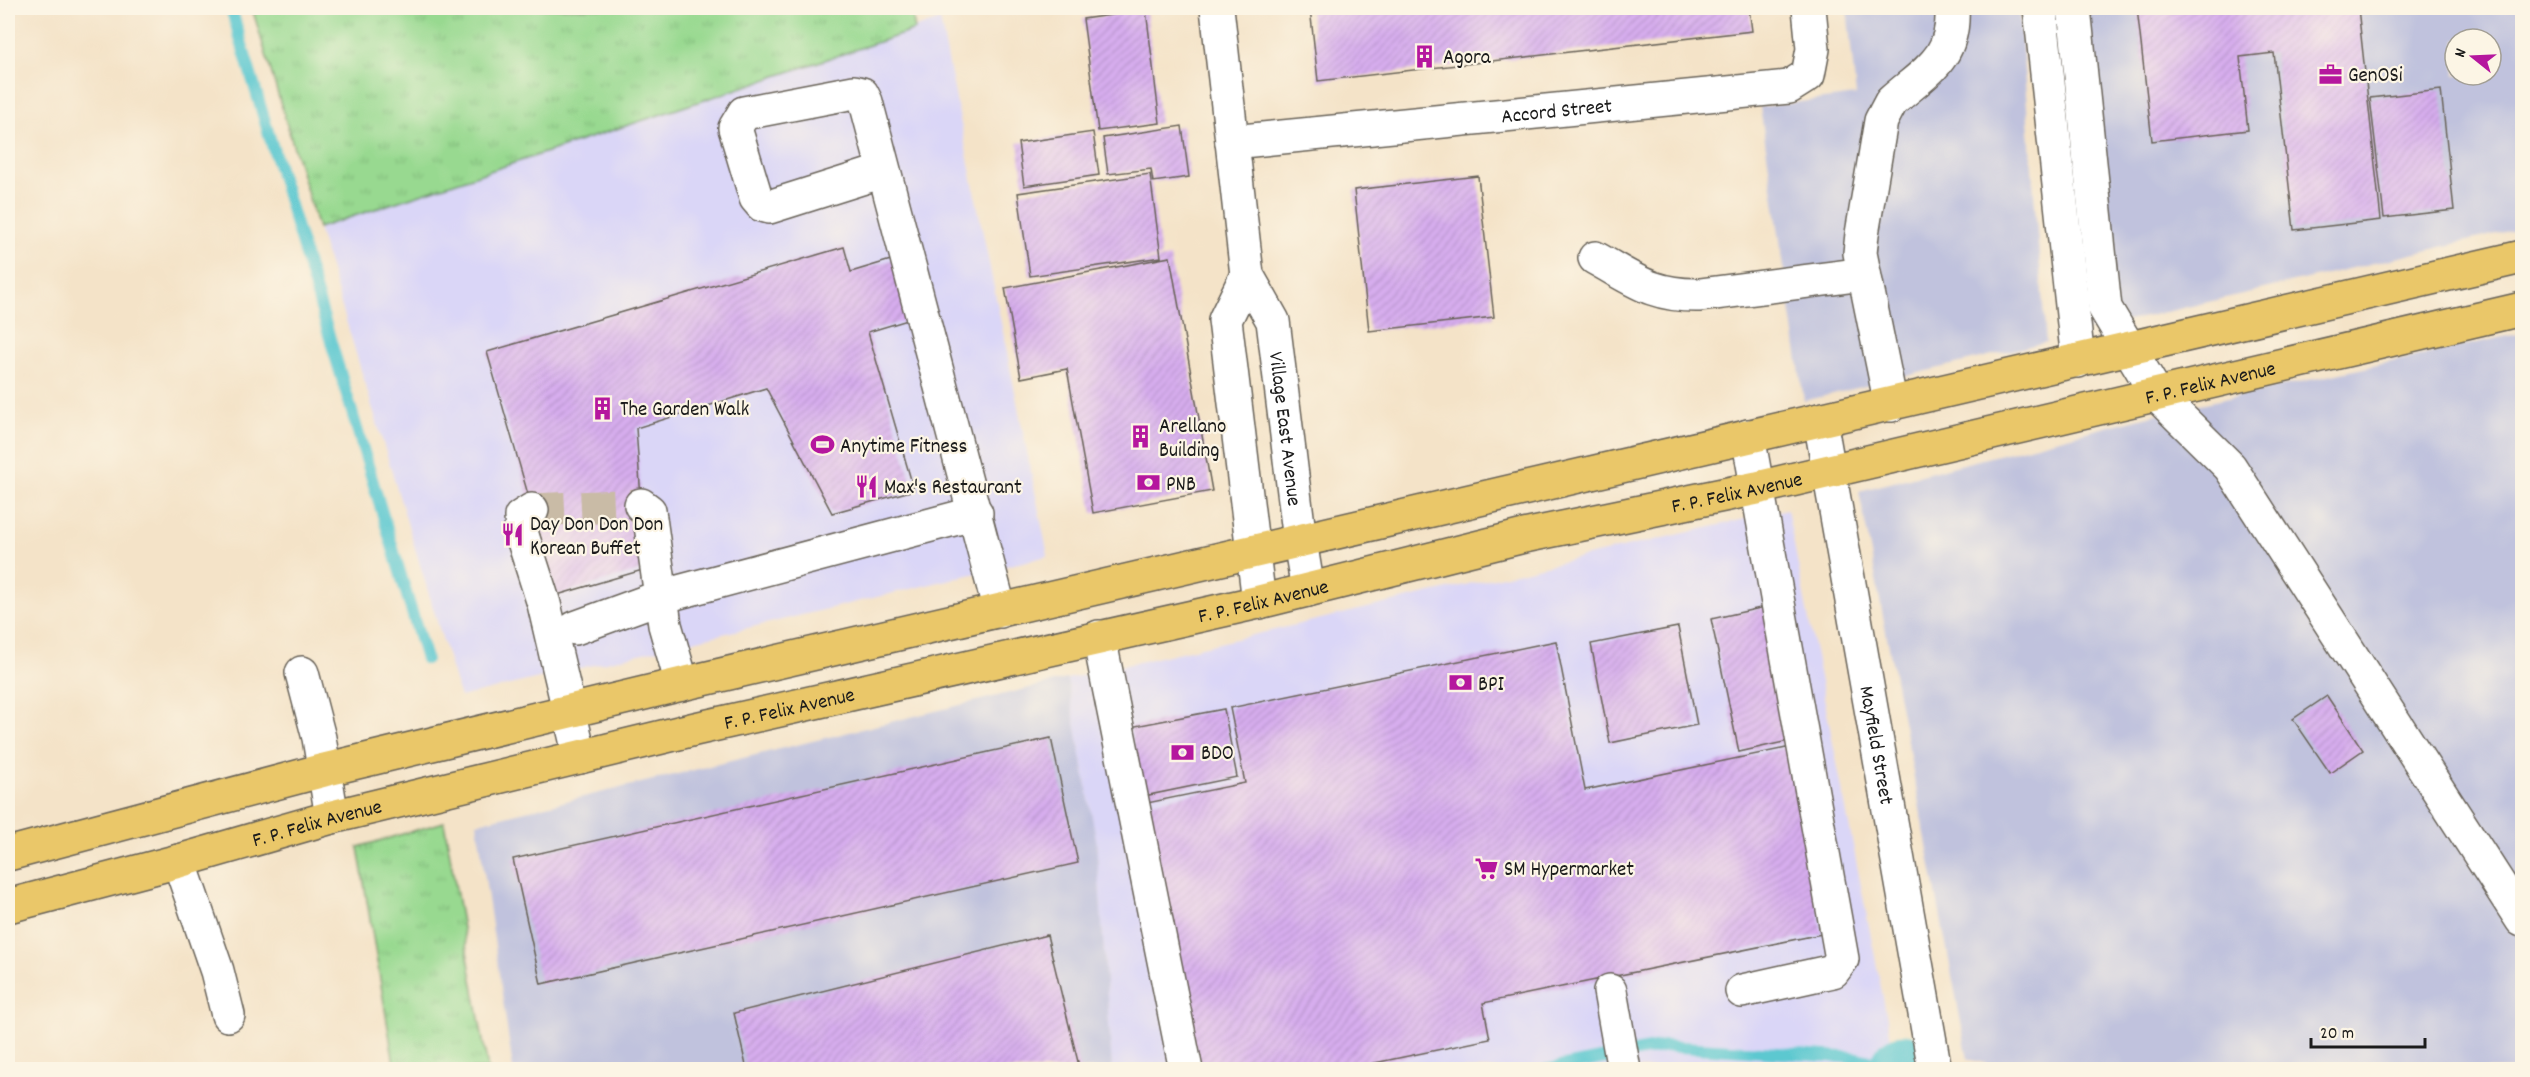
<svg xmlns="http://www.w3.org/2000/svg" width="2530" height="1077" font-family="Dekko,sans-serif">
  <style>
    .built { fill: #dad6f7 }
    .industrial { fill: #c0c2dd; fill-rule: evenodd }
    .grass { fill: url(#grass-tufts); stroke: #5a7a56; stroke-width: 1.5 }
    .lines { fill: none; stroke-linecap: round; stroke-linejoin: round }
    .stream { stroke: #5bc8d0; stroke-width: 12 }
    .river { stroke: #5bc8d0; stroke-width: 69 }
    .building { fill: url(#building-hatch) }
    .minor-tunnel { stroke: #c9bba6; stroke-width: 33; stroke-dasharray: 33 16; stroke-linecap: butt }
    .minor-casing { stroke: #686258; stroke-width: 36 }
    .major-casing { stroke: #686258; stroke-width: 36 }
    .minor { stroke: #fff; stroke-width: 33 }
    .major { stroke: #eac769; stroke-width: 33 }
    .labels { text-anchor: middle; stroke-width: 4.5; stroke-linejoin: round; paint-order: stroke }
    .poi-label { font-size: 21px; fill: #1c1c1c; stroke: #fcf5e5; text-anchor: start }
    .street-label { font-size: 21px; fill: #1c1c1c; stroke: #fcf5e5 }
  </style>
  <defs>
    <pattern id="grass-tufts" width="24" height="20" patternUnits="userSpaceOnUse" patternTransform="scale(1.5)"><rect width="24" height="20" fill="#98d990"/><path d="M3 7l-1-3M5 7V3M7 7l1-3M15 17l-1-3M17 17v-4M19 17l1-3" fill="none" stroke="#82ba7c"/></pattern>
    <pattern id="building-hatch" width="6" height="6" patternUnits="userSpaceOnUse" patternTransform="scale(1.5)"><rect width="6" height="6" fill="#d7adee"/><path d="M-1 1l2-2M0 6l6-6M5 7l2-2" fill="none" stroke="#b894cc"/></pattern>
  </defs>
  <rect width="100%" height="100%" fill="#fcf5e5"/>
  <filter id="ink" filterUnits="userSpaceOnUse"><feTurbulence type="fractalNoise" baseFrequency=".0167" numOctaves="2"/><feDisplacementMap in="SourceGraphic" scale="12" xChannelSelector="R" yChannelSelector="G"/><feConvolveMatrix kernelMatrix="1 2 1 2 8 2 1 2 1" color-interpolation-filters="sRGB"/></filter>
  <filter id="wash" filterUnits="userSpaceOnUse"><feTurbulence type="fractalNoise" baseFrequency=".008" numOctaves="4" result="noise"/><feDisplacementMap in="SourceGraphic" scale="24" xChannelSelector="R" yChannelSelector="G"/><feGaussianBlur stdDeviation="1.35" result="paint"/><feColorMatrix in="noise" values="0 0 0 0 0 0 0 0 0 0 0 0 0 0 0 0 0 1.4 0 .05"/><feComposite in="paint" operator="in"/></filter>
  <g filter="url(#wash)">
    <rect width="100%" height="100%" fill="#f4e3c8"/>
    <!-- built -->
    <path class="built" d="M940 20 1048 556 460 697 318 228Z
      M1787 509 1897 1069H1112L1096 839 1067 679Z"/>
    <!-- industrial -->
    <path class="industrial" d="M1847 8H2019L2046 342 1804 401 1760 107 1856 95Z
      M2048 8H2522V228L2077 333ZM2455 39H2491V75H2455Z
      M2522 333V1069L2012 1070 1968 1059 1859 491 2160 413Z
      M1067 679 1096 839 1112 1069H513L477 823Z"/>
    <!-- grass -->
    <path class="grass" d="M252 8H911L915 30 318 228Z
      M444 822 488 1069H395L358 847Z"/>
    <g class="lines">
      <!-- stream -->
      <path class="stream" d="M231 8 426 659
        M1546 1070 1665 1046 1857 1058 1904 1069"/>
      <!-- river -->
      <path class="river" d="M1904 1069 1906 1070"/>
    </g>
    <g id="blocks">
      <!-- building -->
      <path class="building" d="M1310 8H1749L1752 31 1318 81Z
        M2137 8H2234L2235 11 2261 8H2358L2381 220 2294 230 2274 53 2240 57 2248 130 2152 141Z
        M1146 10 1160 123 1098 131 1083 19Z
        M2441 90 2454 210 2384 218 2370 98Z
        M1182 126 1189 177 1153 182 1151 169 1108 174 1103 138Z
        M1093 132 1099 175 1024 186 1018 143Z
        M1150 174 1161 257 1030 276 1018 193Z
        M1478 176 1494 317 1369 331 1354 190Z
        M844 247 851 272 894 259 911 319 868 332 914 490 832 513 766 388 636 428 646 569 557 595 487 352Z
        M1170 257 1212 491 1093 513 1067 369 1021 378 1005 288Z
        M1765 607 1793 740 1739 752 1711 619Z
        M1678 627 1697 725 1610 743 1591 644Z
        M1556 641 1585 790 1791 747 1822 934 1483 1003 1490 1039 1341 1070H1200L1147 803 1245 783 1230 708Z
        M2327 696 2363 750 2330 773 2293 719Z
        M1224 709 1237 777 1144 796 1130 727Z
        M1051 738 1078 863 541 984 513 859Z
        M1047 935 1080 1070H747L734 1013Z"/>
    </g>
  </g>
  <g filter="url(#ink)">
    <use href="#blocks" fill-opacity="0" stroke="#686258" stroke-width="1.5"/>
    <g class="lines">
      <!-- minor-tunnel -->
      <path class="minor-tunnel" d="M532 510 641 505"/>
      <defs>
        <g id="minor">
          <path id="s1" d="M1217 8 1247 275 1273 321 1300 541 1308 590"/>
          <path d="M2040 8 2078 361"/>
          <path d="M2074 8 2105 308 2157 395 2230 467 2522 920"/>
          <path id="s2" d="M1232 142 1789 87 1808 75 1813 49 1809 8"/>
          <path d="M883 171 769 207 762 205 756 198 735 128 744 113 854 92 862 94 866 102 1000 611"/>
          <path d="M1595 258C1635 280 1652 296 1700 295L1864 274"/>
          <path d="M1247 275 1225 320 1259 602"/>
          <path d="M1891 405 1860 253 1862 234 1881 121 1891 102C1926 71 1955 59 1952 8"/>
          <path id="s3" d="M1820 420 1935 1070"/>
          <path d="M641 505 649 511 665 625 682 684"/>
          <path d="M532 510 521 517 522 535 544 604 580 757"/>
          <path d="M575 628 660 597 976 513"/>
          <path d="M1099 637 1186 1070"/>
          <path d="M302 673 319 738 332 817"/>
          <path d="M179 861 217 971 228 1015"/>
          <path d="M1610 991 1624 1070"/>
          <path d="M1742 991 1833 971 1842 959 1748 436"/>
        </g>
        <g id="major">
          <path d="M8 854 324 770 682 684 2522 257"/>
          <path id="s4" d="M8 906 179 861 332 817 695 729 1259 602 1524 536 1757 488 2522 309"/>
        </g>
      </defs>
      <!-- minor casing -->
      <use href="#minor" class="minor-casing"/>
      <!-- major casing -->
      <use href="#major" class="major-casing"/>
      <!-- minor -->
      <use href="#minor" class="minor"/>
      <!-- major -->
      <use href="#major" class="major"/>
    </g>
  </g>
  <!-- icons -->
  <defs>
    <symbol id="building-bare" viewBox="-9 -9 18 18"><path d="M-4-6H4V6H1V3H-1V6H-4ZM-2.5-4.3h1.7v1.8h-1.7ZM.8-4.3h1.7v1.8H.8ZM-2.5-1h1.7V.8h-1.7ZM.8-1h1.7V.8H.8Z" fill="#b5179e" stroke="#fcf5e5" stroke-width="2.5" paint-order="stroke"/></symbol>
    <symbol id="office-bare" viewBox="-9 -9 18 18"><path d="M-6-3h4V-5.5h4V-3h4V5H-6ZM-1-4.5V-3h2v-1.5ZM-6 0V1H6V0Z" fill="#b5179e" stroke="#fcf5e5" stroke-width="2.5" paint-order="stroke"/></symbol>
    <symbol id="stadium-bare" viewBox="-9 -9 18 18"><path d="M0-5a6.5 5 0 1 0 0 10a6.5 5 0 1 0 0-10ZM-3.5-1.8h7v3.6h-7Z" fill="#b5179e" stroke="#fcf5e5" stroke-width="2.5" paint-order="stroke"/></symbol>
    <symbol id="bank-bare" viewBox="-9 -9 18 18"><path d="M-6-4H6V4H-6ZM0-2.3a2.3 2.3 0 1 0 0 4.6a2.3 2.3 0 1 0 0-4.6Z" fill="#b5179e" stroke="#fcf5e5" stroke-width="2.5" paint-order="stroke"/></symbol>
    <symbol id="restaurant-bare" viewBox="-9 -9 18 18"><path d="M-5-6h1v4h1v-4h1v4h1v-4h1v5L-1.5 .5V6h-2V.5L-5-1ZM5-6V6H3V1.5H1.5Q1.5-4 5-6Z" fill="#b5179e" stroke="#fcf5e5" stroke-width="2.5" paint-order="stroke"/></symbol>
    <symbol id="supermarket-bare" viewBox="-9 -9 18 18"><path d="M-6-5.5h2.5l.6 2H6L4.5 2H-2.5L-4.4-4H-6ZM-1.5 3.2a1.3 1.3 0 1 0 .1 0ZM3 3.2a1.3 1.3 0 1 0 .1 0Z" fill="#b5179e" stroke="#fcf5e5" stroke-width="2.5" paint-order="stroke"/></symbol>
  </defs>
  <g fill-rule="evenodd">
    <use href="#building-bare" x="1408" y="40" width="33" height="33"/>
    <use href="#office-bare" x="2314" y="58" width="33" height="33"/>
    <use href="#building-bare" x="586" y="392" width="33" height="33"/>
    <use href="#building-bare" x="1124" y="420" width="33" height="33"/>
    <use href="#stadium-bare" x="806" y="428" width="33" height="33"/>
    <use href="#bank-bare" x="1132" y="466" width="33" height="33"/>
    <use href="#restaurant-bare" x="850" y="470" width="33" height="33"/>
    <use href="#restaurant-bare" x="496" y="518" width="33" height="33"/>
    <use href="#bank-bare" x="1444" y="666" width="33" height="33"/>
    <use href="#bank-bare" x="1166" y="736" width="33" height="33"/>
    <use href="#supermarket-bare" x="1470" y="852" width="33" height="33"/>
  </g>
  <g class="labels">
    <!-- poi labels -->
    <g class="poi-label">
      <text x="1443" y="63">Agora</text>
      <text x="2348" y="81">GenOSi</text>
      <text x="620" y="415">The Garden Walk</text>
      <text x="1159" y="432">Arellano<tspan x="1159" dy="24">Building</tspan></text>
      <text x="840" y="452">Anytime Fitness</text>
      <text x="1166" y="490">PNB</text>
      <text x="884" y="493">Max's Restaurant</text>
      <text x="530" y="530">Day Don Don Don<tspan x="530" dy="24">Korean Buffet</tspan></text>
      <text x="1478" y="690">BPI</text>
      <text x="1201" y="759">BDO</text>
      <text x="1504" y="875">SM Hypermarket</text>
    </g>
    <!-- street labels -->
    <g class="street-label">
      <text dy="7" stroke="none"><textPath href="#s2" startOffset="326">Accord Street</textPath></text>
      <text dy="7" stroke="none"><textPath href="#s4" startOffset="2264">F. P. Felix Avenue</textPath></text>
      <text dy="7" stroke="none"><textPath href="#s1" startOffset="430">Village East Avenue</textPath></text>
      <text dy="7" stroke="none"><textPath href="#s4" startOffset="1778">F. P. Felix Avenue</textPath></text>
      <text dy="7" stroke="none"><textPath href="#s4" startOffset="1292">F. P. Felix Avenue</textPath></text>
      <text dy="7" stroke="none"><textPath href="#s4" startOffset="806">F. P. Felix Avenue</textPath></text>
      <text dy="7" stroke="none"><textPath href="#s3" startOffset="330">Mayfield Street</textPath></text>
      <text dy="7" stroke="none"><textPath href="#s4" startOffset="320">F. P. Felix Avenue</textPath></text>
    </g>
  </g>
  <!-- margin -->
  <rect width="2530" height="1077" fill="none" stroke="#fcf5e5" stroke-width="30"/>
  <!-- north arrow -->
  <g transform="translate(2473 57) rotate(288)"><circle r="28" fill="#fcf5e5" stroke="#a29e95" stroke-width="1.5"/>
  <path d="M0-4.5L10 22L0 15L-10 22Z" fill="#b5179e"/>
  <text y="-9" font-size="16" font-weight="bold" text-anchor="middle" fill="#1c1c1c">N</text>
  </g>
  <!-- scale -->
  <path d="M2311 1038v9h114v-9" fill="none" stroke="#1c1c1c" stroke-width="3"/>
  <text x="2320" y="1038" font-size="18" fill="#1c1c1c" stroke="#fcf5e5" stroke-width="4.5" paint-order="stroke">20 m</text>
</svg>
